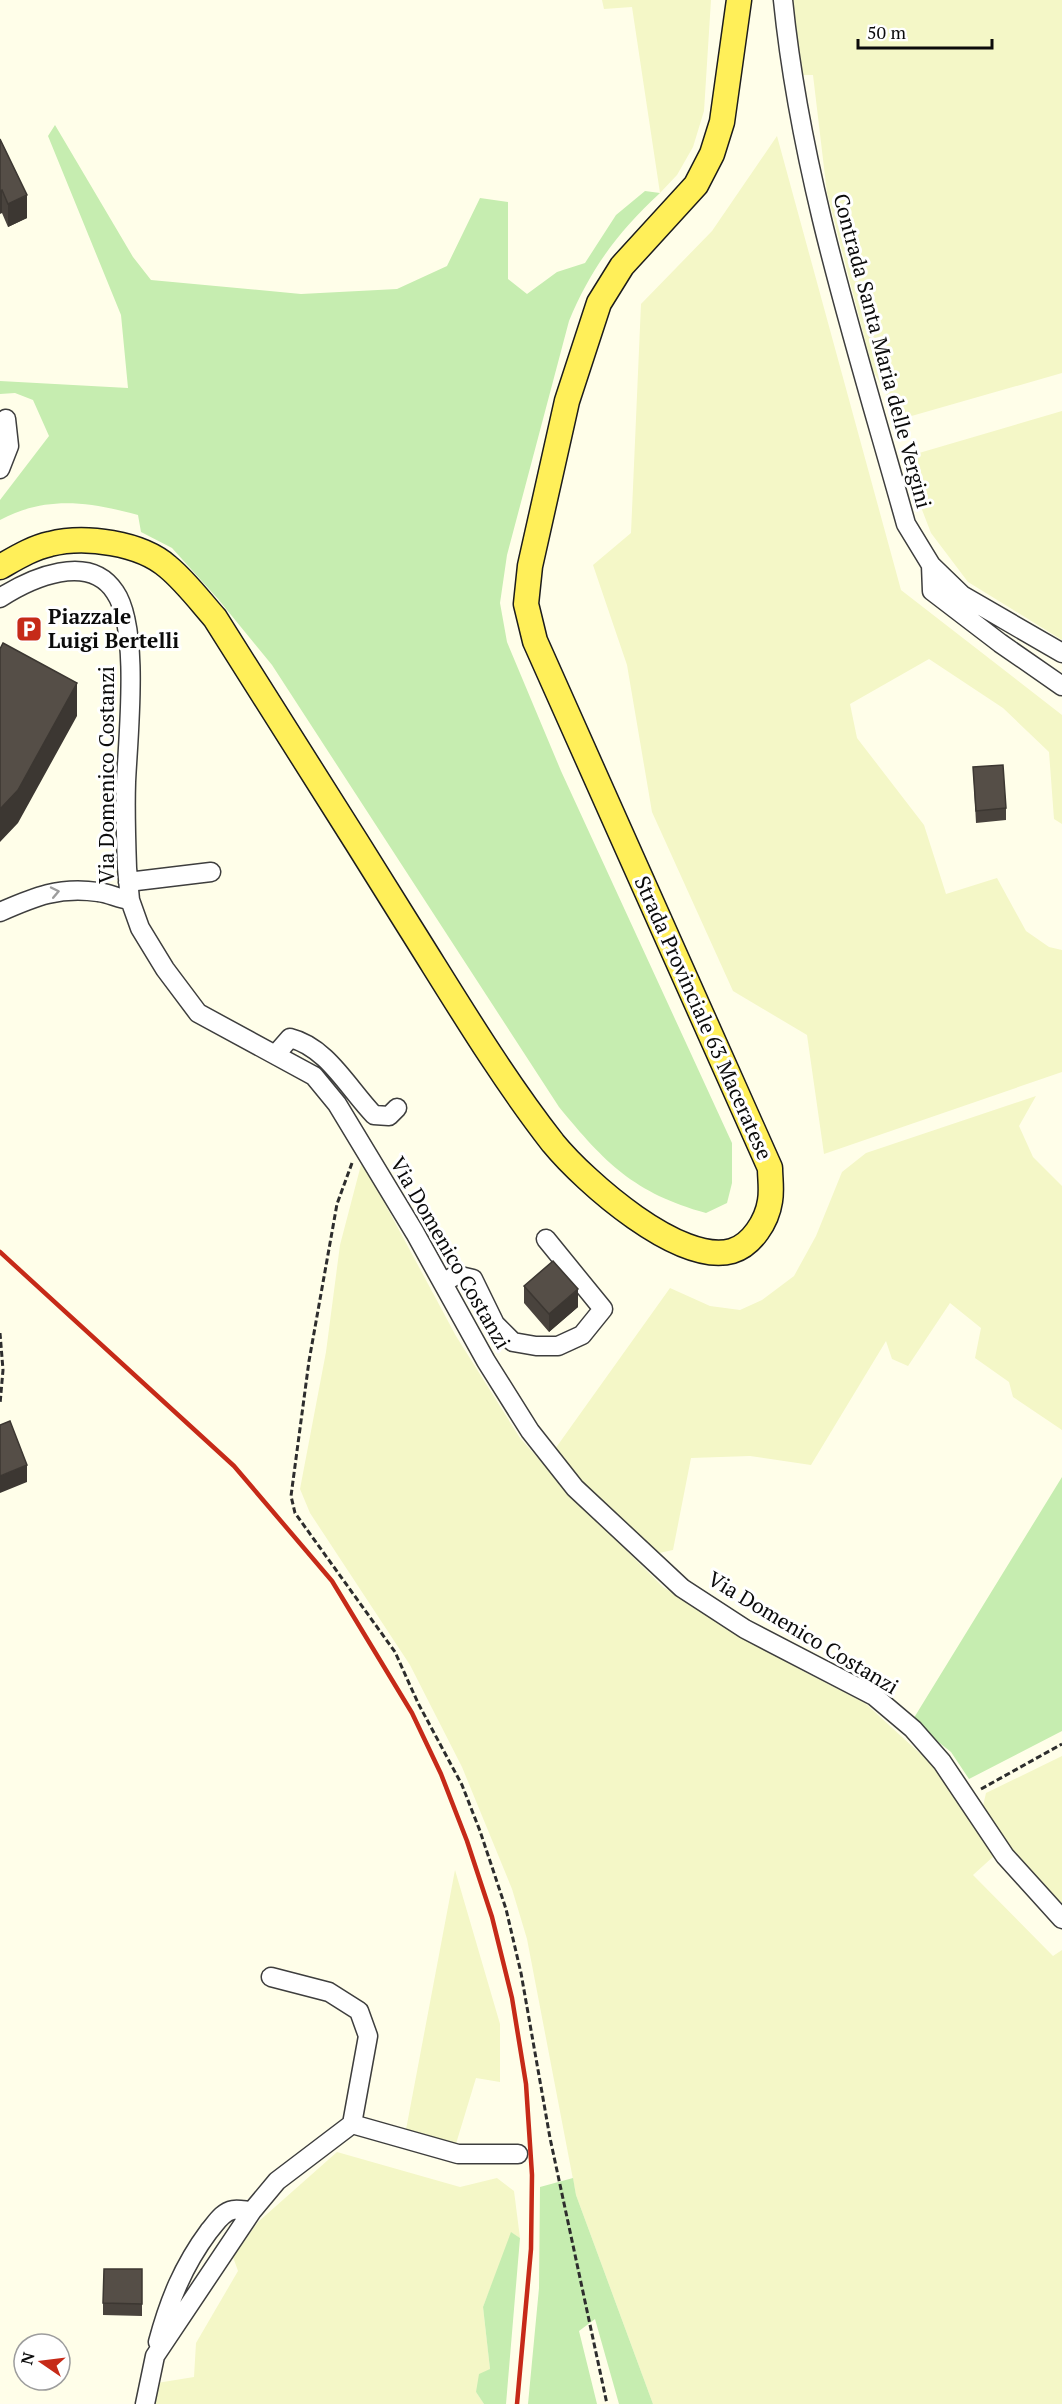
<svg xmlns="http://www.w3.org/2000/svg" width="1062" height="2404" font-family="'PT Serif',serif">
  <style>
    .farmland { fill: #f4f7c7 }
    .green { fill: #c6edb0 }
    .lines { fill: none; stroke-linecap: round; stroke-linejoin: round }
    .minor-casing { stroke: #3e3e3e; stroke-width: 21 }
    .major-casing { stroke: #1c1c1c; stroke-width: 27 }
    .path { stroke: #2d2d2d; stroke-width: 3; stroke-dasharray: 6 3; stroke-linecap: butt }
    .minor { stroke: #fff; stroke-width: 18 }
    .major { stroke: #ffef59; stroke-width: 24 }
    .rail { stroke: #c62a18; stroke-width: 4.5 }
    .wall { fill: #49433d }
    .shaded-wall { fill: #3c3732 }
    .building { fill: #554e47; stroke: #3c3732; stroke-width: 1.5 }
    .oneway { stroke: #9d9d9d }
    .labels { text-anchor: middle; stroke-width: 6; stroke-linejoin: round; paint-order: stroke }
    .street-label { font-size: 21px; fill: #0b0b0b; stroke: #fff }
    .poi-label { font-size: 21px; font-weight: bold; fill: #0b0b0b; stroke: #fff; text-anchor: start }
  </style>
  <rect width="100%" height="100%" fill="#fffee9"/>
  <!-- farmland -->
  <path class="farmland" d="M602 0H711L704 111 693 147 677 175 660 193 632 7 604 9Z
    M789 0H1062V373L901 419 873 371 827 193 813 75H798Z
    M777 136 901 590 1062 715V824L1054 819 1049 752 1003 708 929 659 850 704 857 738 924 825 946 894 997 878 1026 931 1049 947 1062 950V1072L824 1154 807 1035 733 991 652 812 627 665 593 565 631 533 641 304 712 231Z
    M1062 411V640L968 582 931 533 902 458Z
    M1036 1096 1019 1126 1033 1157 1062 1186V1430L1013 1397 1009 1382 975 1358 981 1328 950 1303 908 1366 892 1359 886 1341 811 1465 750 1456 691 1458 673 1550 659 1553 588 1488 555 1449 670 1288 710 1306 740 1310 762 1300 794 1276 816 1236 842 1172 866 1153Z
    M362 1161 456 1336 520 1438 569 1493 663 1587 799 1669 865 1703 937 1769 995 1855 973 1875 1053 1956 1062 1950V2404H653L576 2195 527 1939 512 1889 462 1767 410 1665 310 1513 300 1489 326 1352 340 1245Z
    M1062 1756V1906L1023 1866 983 1806 986 1793Z
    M455 1870 500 2024V2082L476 2078 455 2147 405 2135Z
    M337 2152 460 2187 497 2178 514 2191 520 2238 512 2233 483 2307 490 2369 476 2392 484 2404H154L157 2383 194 2377 196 2343 238 2271 233 2257 258 2222Z"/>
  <!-- green -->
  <path class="green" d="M55 125 133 257 151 280 301 294 397 289 447 266 480 198 508 202V279L527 294 557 272 585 263 616 215 645 191 660 193C618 232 591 268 569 321L507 555 500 603 507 642 561 771 732 1143V1183L727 1203 706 1213C634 1193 605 1163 559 1107L272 665 218 599 172 548 141 532 138 515C89 502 47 495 0 520V500L49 436 33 400 15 393 0 394V381L128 388 121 315 48 136Z
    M1062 1477V1731L969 1779 951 1752 912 1721Z
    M573 2178 576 2195 653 2404H619L595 2319 579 2331 597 2404H528L539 2288 540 2187Z
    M511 2232 520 2238 506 2404H484L476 2392 479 2374 490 2369 483 2307Z"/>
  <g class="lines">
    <defs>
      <path id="minor" d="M783 0C801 179 858 352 906 524L931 565 962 595 1062 653
        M0 469 9 446 6 419
        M931 565 932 591 1000 643 1062 686
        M0 598C31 578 89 552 115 592 140 628 128 736 126 782 125 811 126 840 127 868L130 900 140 928 165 969 198 1013 314 1076 337 1104 415 1233 486 1361 530 1431 575 1488 682 1588 745 1629 874 1696 913 1729 942 1762 1005 1856 1062 1919
        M128 882 211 872
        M0 912C34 897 60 886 98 892 109 893 119 899 130 900
        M276 1054 290 1038C327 1047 348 1088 374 1115L389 1116 397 1108
        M443 1283 456 1275 473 1279 495 1324 513 1342 536 1346H558L582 1335 603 1309 546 1239
        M352 2124 458 2154H518
        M158 2342C169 2301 183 2266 209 2231 216 2223 222 2212 233 2210 239 2209 247 2211 252 2211
        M145 2404 155 2356 252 2211 277 2181 352 2124 368 2036 359 2011 329 1992 271 1977"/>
      <path id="major" d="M0 567C16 558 32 548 50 544 85 535 141 543 168 567 186 582 200 601 215 618 280 721 345 823 409 926 455 999 500 1075 553 1143 585 1182 680 1266 732 1251 752 1245 767 1221 770 1201 772 1190 770 1178 770 1168L535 641 526 604 530 566 567 401 599 303 622 266 696 185 712 154 722 122 739 0"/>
    </defs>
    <!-- minor casing -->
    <use href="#minor" class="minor-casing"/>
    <!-- major casing -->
    <use href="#major" class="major-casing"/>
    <!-- path -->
    <path class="path" d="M352 1163 337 1204 309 1361 291 1496 295 1513 395 1652 418 1703 462 1785 480 1831 506 1909 521 1973 550 2138 607 2404
      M0 1333 3 1370 0 1404
      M981 1789 1062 1744"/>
    <!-- minor -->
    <use href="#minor" class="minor"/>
    <!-- major -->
    <use href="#major" class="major"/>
    <!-- rail -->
    <path class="rail" d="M0 1252 234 1466 332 1581 412 1713 441 1774 467 1841 492 1917 512 1998 526 2084 532 2175 531 2249 517 2404"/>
  </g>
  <!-- wall -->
  <path class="wall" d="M0 139 27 218 8 227 2 213Z
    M973 767 1006 808V820L976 823Z
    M524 1286 578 1307 549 1332 524 1303Z
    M142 2269V2316L103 2315V2303Z"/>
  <!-- shaded-wall -->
  <path class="shaded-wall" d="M2 190V213L0 214V191Z
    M27 195V218L8 227V204Z
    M77 683V716L18 823 0 842V809Z
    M578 1289V1307L549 1332V1314Z
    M27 1465V1482L0 1493V1476Z"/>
  <!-- building -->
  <path class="building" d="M0 139 27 195 8 204 2 190 0 191Z
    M3 643 77 683 18 790 0 809V649Z
    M1003 765 1006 808 976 811 973 767Z
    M553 1261 578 1289 549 1314 524 1286Z
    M10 1421 27 1465 0 1476V1425Z
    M104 2269H142V2304L103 2303Z"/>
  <!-- one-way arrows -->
  <defs><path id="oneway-chevron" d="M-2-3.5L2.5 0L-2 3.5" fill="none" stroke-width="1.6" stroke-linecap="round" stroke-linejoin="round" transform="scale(1.5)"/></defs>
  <use class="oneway" href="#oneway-chevron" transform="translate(55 892) rotate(-12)"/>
  <!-- icons -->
  <defs>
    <symbol id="parking-square" viewBox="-11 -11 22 22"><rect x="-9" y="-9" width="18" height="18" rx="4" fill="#c62a18" stroke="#fff"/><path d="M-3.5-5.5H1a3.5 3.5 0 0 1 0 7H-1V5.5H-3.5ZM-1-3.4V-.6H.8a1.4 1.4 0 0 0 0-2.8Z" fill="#fff"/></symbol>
  </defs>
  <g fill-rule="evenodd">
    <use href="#parking-square" x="14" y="614" width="30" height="30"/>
  </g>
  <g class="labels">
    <!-- street labels -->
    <g class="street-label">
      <text transform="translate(882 351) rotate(75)" y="7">Contrada Santa Maria delle Vergini</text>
      <text transform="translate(107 775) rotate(-90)" y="7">Via Domenico Costanzi</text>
      <text transform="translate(703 1018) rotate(66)" y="7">Strada Provinciale 63 Maceratese</text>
      <text transform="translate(450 1253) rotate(60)" y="7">Via Domenico Costanzi</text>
      <text transform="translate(803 1633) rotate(31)" y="7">Via Domenico Costanzi</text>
    </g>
    <!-- poi labels -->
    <g class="poi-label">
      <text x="48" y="624">Piazzale<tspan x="48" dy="24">Luigi Bertelli</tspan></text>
    </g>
  </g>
  <!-- north arrow -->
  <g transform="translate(42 2362) rotate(284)"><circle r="28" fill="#ffffff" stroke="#9d9d9d" stroke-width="1.5"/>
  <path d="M0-4.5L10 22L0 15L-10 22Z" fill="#c62a18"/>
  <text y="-9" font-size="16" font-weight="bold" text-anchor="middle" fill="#0b0b0b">N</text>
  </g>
  <!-- scale -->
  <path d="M858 39v9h134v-9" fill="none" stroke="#0b0b0b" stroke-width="3"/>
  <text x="867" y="39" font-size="18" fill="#0b0b0b" stroke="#ffffff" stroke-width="4.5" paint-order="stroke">50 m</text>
</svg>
